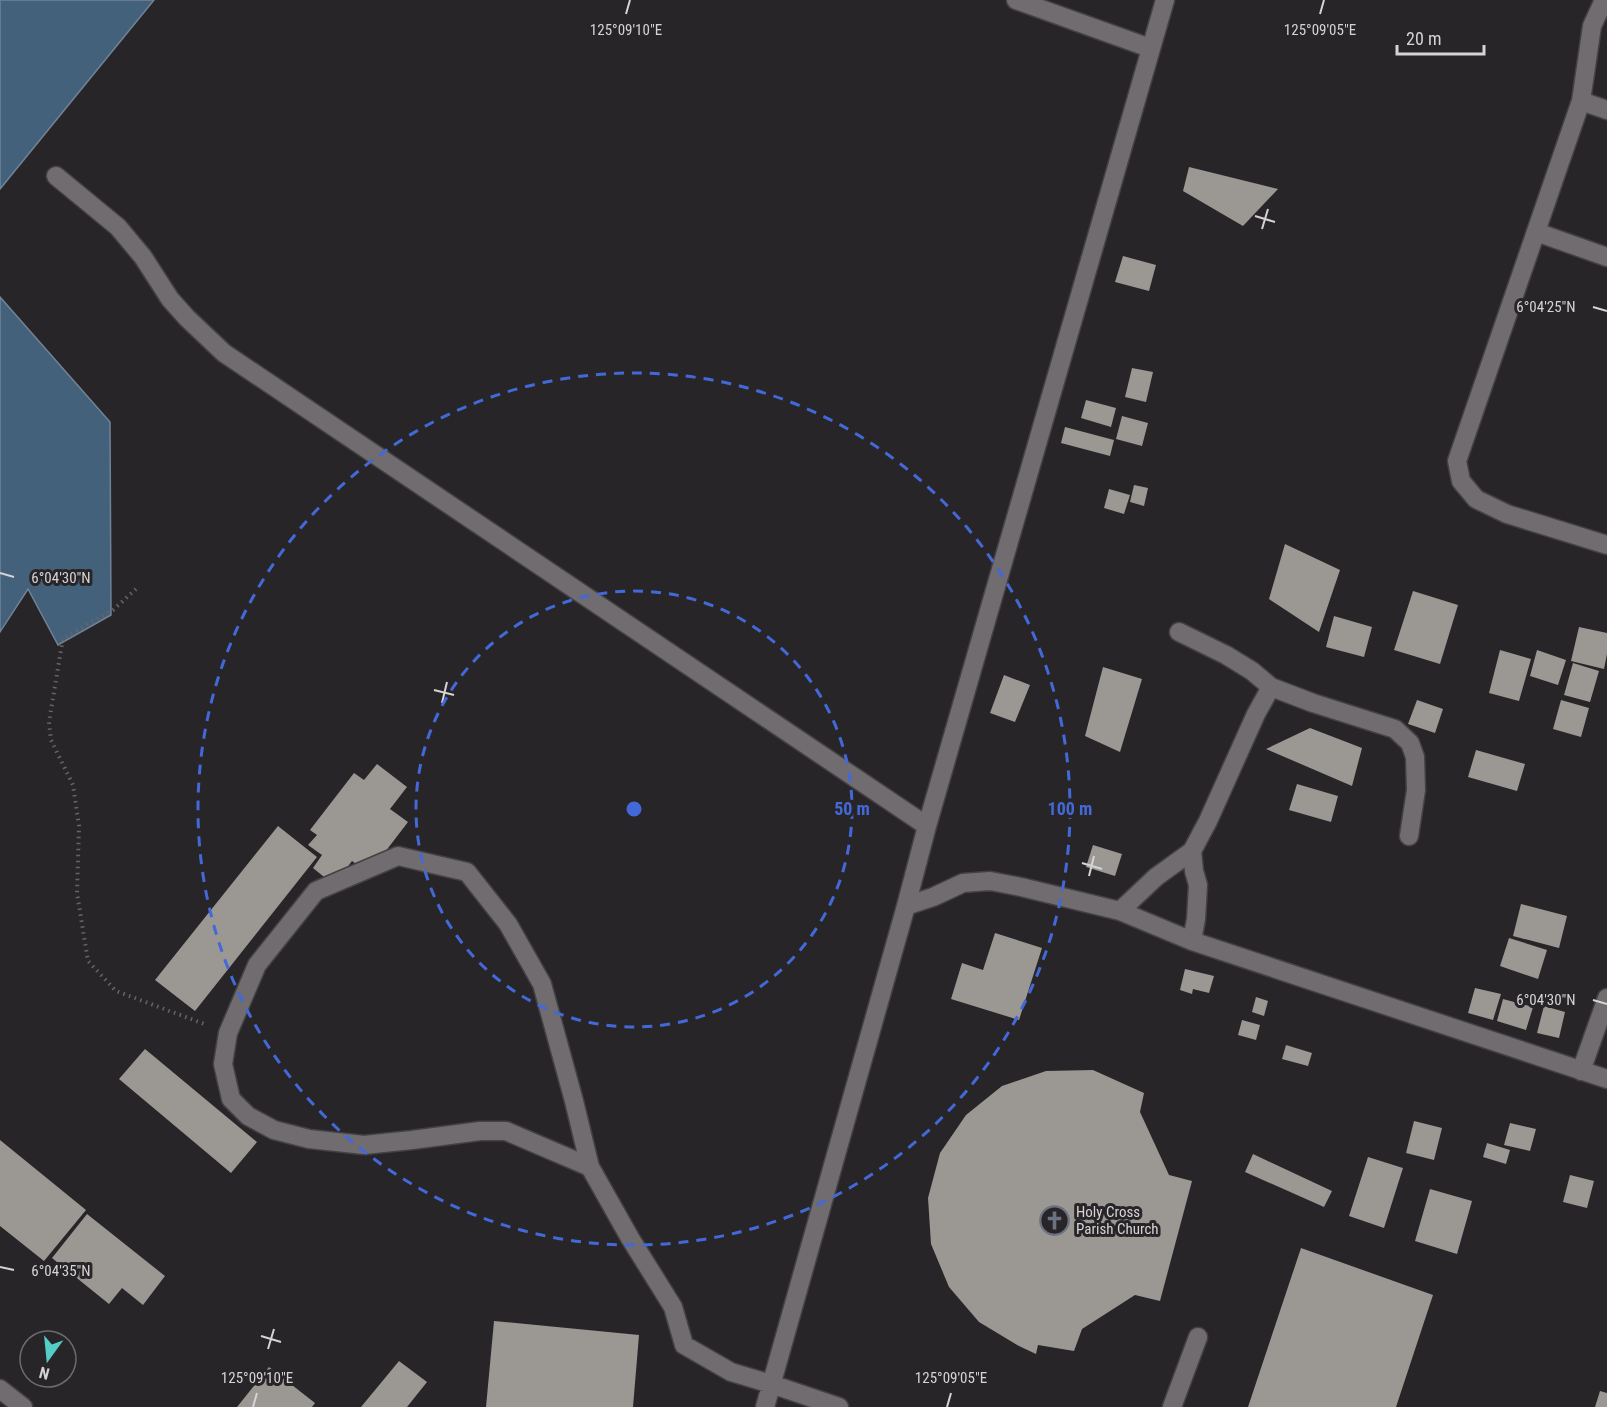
<svg xmlns="http://www.w3.org/2000/svg" width="1607" height="1407" font-family="'Roboto Condensed',sans-serif">
  <style>
    .water { fill: #44617b; stroke: #708396; stroke-width: 1.5 }
    .building { fill: #9b9793 }
    .lines { fill: none; stroke-linecap: round; stroke-linejoin: round }
    .minor-casing { stroke: #444144; stroke-width: 21 }
    .path { stroke: #676467; stroke-width: 4; stroke-dasharray: 1.5 4.5; stroke-linecap: butt }
    .minor { stroke: #706c6f; stroke-width: 18 }
    .ticks { fill: none; stroke: #d6d3d5; stroke-width: 2 }
    .ring { fill: none; stroke: #4269d7; stroke-width: 3; stroke-dasharray: 10 8 }
    .labels { text-anchor: middle; stroke-width: 6; stroke-linejoin: round; paint-order: stroke }
    .poi-label { font-size: 15px; fill: #d6d3d5; stroke: #282528; text-anchor: start }
    .ticks-label { font-size: 15px; text-anchor: middle; fill: #d6d3d5; stroke: #282528; stroke-width: 6; stroke-linejoin: round; paint-order: stroke }
    .centre { fill: #4269d7; stroke: #282528; stroke-width: 3 }
    .ring-label { font-size: 18px; text-anchor: middle; font-weight: bold; fill: #4269d7; stroke: #282528; stroke-width: 6; stroke-linejoin: round; paint-order: stroke }
  </style>
  <rect width="100%" height="100%" fill="#282528"/>
  <!-- water -->
  <path class="water" d="M0 0H154L0 189Z
    M0 297 110 422 111 615 58 645 28 589 0 632Z"/>
  <!-- building -->
  <path class="building" d="M1189 167 1278 189 1243 226 1183 191Z
    M1123 256 1156 265 1149 291 1115 282Z
    M1132 368 1153 372 1146 402 1125 397Z
    M1086 400 1116 408 1111 427 1081 418Z
    M1122 416 1148 423 1142 446 1116 439Z
    M1065 427 1114 440 1110 456 1061 443Z
    M1134 485 1148 488 1144 506 1130 502Z
    M1109 489 1130 495 1124 514 1104 508Z
    M1285 544 1340 570 1319 632 1269 599Z
    M1413 591 1458 605 1440 664 1394 650Z
    M1334 616 1372 627 1364 657 1326 647Z
    M1579 627 1607 633V654L1604 669 1571 661Z
    M1500 650 1531 659 1519 701 1489 693Z
    M1537 650 1566 660 1558 685 1530 676Z
    M1573 663 1599 671 1590 702 1564 695Z
    M1103 667 1142 679 1120 752 1085 736Z
    M1004 675 1030 685 1015 722 990 713Z
    M1417 700 1443 709 1435 733 1408 724Z
    M1561 700 1589 708 1581 737 1553 729Z
    M1310 728 1362 748 1352 786 1266 749Z
    M1476 750 1525 764 1517 791 1468 777Z
    M377 764 407 787 390 809 408 822 369 873 352 861 334 885 313 868 322 855 308 845 317 835 310 830 354 773 364 780Z
    M1297 784 1338 796 1331 822 1289 810Z
    M278 826 317 857 195 1011 155 980Z
    M1093 845 1122 854 1115 876 1086 867Z
    M1521 904 1567 916 1559 948 1513 936Z
    M995 933 1042 948 1019 1020 951 999 962 963 983 970Z
    M1509 938 1547 950 1538 979 1500 966Z
    M1185 969 1214 976 1209 993 1193 989 1192 994 1180 990Z
    M1475 988 1501 994 1493 1020 1468 1013Z
    M1256 997 1268 1001 1264 1016 1252 1012Z
    M1503 999 1533 1007 1526 1030 1497 1021Z
    M1544 1006 1565 1012 1559 1038 1537 1033Z
    M1242 1020 1260 1025 1256 1040 1238 1035Z
    M1286 1045 1312 1053 1308 1066 1282 1059Z
    M145 1049 257 1142 231 1173 119 1079Z
    M1093 1070 1144 1093 1140 1112 1169 1175 1192 1181 1160 1301 1135 1295 1082 1329 1074 1351 1038 1345 1036 1354 1019 1346 979 1322 949 1287 931 1244 928 1198 940 1153 966 1115 1002 1086 1046 1071Z
    M1414 1121 1442 1128 1434 1160 1406 1153Z
    M1510 1123 1536 1129 1530 1151 1504 1145Z
    M0 1140 86 1210 44 1261 0 1226Z
    M1487 1143 1510 1150 1506 1164 1483 1157Z
    M1253 1154 1332 1191 1324 1207 1245 1172Z
    M1368 1157 1403 1168 1384 1228 1349 1216Z
    M1570 1175 1594 1181 1587 1208 1563 1202Z
    M1430 1189 1472 1201 1457 1254 1415 1241Z
    M87 1214 165 1276 143 1305 122 1288 109 1304 52 1258Z
    M1301 1248 1433 1295 1396 1407H1248Z
    M494 1321 639 1335 633 1407H486Z
    M399 1361 427 1382 407 1407H361Z
    M269 1367 315 1403 312 1407H237Z
    M1600 1391 1607 1393V1407H1595Z"/>
  <g class="lines">
    <defs>
      <path id="minor" d="M1016 0 1150 48
        M1604 0 1592 26 1581 101 1457 461 1461 481 1476 499 1507 514 1607 545
        M1581 101 1607 110
        M56 176 118 227 143 257 170 299 187 318 224 353 927 826
        M1536 232 1607 257
        M1271 687 1313 703 1395 729 1410 743 1415 757 1416 790 1409 836
        M1192 851 1194 871 1198 885 1196 919 1192 941
        M906 906 933 897 963 883 990 881 1021 887 1120 911 1192 941 1607 1079
        M1120 911 1156 877 1192 851 1208 821 1256 714 1271 687 1252 671 1226 655 1179 632
        M1581 1071 1607 998
        M590 1167 574 1101 542 984 508 924 467 872 398 856 316 891 257 965 228 1033 223 1064 231 1099 248 1116 274 1130 309 1139 364 1145 412 1140 480 1131H506L590 1167 630 1238 673 1307 684 1345 731 1372 771 1384 839 1407
        M0 1389 23 1407
        M765 1407 906 906 927 826 1165 0
        M1172 1407 1198 1337"/>
    </defs>
    <!-- minor casing -->
    <use href="#minor" class="minor-casing"/>
    <!-- path -->
    <path class="path" d="M136 589 113 610 63 638 49 722 51 740 73 785 79 826 77 893 88 961 116 991 207 1025"/>
    <!-- minor -->
    <use href="#minor" class="minor"/>
  </g>
  <!-- ticks -->
  <path class="ticks" d="M626 14 630 0M1320 14 1324 0M1255 216 1275 222M1262 229 1268 209M1593 307 1607 311M0 573 14 577M434 690 454 695M442 703 447 682M1082 863 1102 869M1089 876 1094 856M1593 1000 1607 1004M0 1267 14 1270M261 1336 281 1342M268 1349 274 1329M253 1407 257 1393M947 1407 951 1393"/>
  <!-- distance rings -->
  <g class="ring">
    <circle cx="634" cy="809" r="218"/>
    <circle cx="634" cy="809" r="436"/>
  </g>
  <!-- icons -->
  <defs>
    <symbol id="church-ring" viewBox="-11 -11 22 22"><circle r="9.5" fill="#282528" stroke="#6b7280" stroke-width="1.5"/><path d="M-1.2-6h2.4v3.5h3.3v2.4h-3.3V6h-2.4V-.1h-3.3v-2.4h3.3Z" fill="#6b7280"/></symbol>
  </defs>
  <g fill-rule="evenodd">
    <use href="#church-ring" x="1038" y="1204" width="33" height="33"/>
  </g>
  <g class="labels">
    <!-- poi labels -->
    <g class="poi-label">
      <text x="1076" y="1217">Holy Cross<tspan x="1076" dy="17">Parish Church</tspan></text>
    </g>
  </g>
  <g class="ticks-label">
    <text x="626" y="35">125°09'10"E</text>
    <text x="1320" y="35">125°09'05"E</text>
    <text x="1546" y="312">6°04'25"N</text>
    <text x="61" y="583">6°04'30"N</text>
    <text x="1546" y="1005">6°04'30"N</text>
    <text x="61" y="1276">6°04'35"N</text>
    <text x="257" y="1383">125°09'10"E</text>
    <text x="951" y="1383">125°09'05"E</text>
  </g>
  <circle cx="634" cy="809" r="9" class="centre"/>
  <g class="ring-label">
    <text x="852" y="815">50 m</text>
    <text x="1070" y="815">100 m</text>
  </g>
  <!-- north arrow -->
  <g transform="translate(48 1359) rotate(195)"><circle r="28" fill="#282528" stroke="#6e6b6d" stroke-width="1.5"/>
  <path d="M0-4.5L10 22L0 15L-10 22Z" fill="#54cdc6"/>
  <text y="-9" font-size="16" font-weight="bold" text-anchor="middle" fill="#d6d3d5">N</text>
  </g>
  <!-- scale -->
  <path d="M1397 45v9h87v-9" fill="none" stroke="#d6d3d5" stroke-width="3"/>
  <text x="1406" y="45" font-size="18" fill="#d6d3d5" stroke="#282528" stroke-width="4.5" paint-order="stroke">20 m</text>
</svg>
